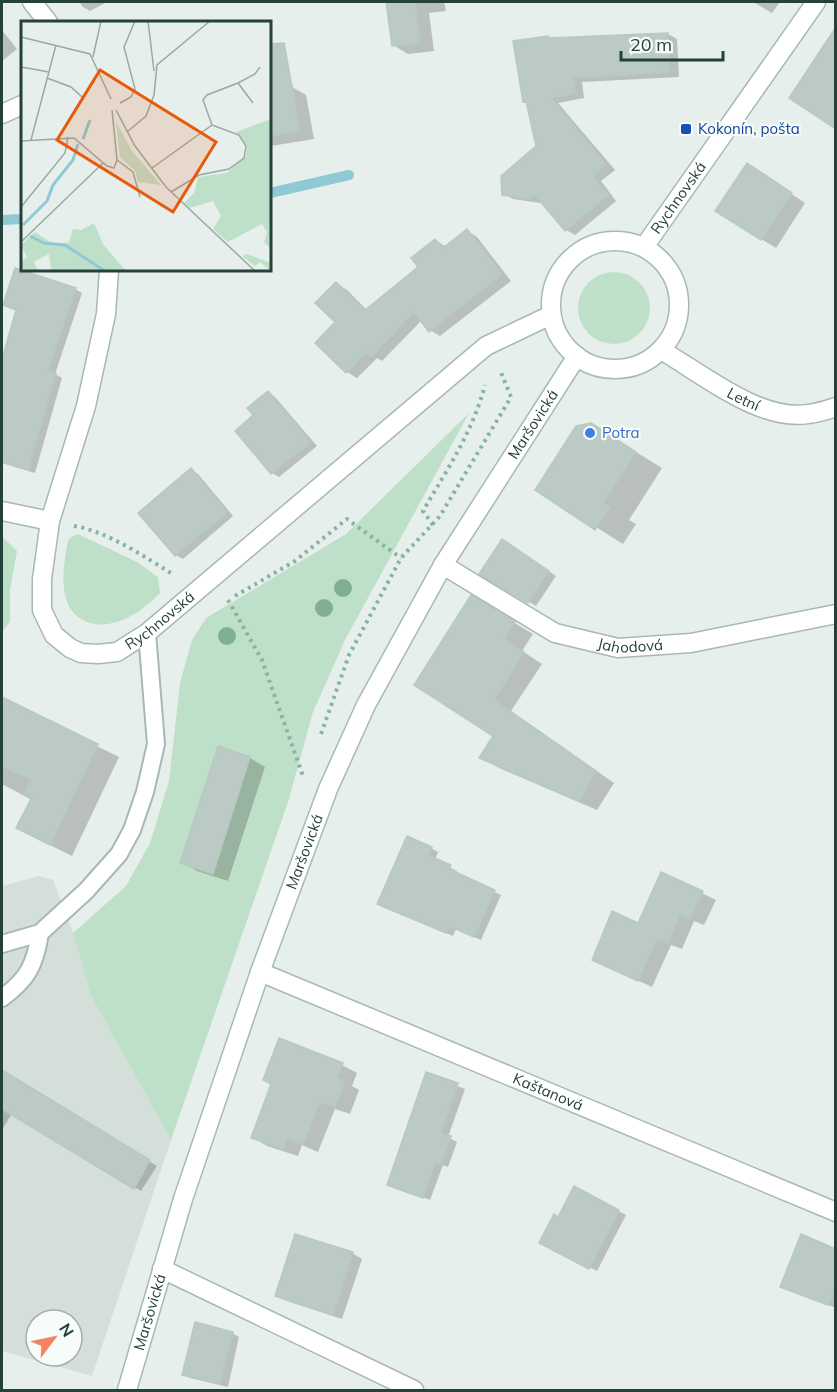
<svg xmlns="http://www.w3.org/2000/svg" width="837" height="1392" font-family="Mulish,sans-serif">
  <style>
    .built { fill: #d4dfda; fill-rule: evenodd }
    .green { fill: #bfe0c8 }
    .shadow { fill: #0003 }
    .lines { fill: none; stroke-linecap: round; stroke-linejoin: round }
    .stream { stroke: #8ec9d4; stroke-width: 10 }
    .building { fill: #bbcac4; stroke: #b8c9c2; stroke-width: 1.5 }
    .service-casing { stroke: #a8b8b2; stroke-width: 20 }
    .minor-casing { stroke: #a8b8b2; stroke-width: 21 }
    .tertiary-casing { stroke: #a8b8b2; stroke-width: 21 }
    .secondary-casing { stroke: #a4bbb3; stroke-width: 21 }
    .path { stroke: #86b3a5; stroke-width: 4; stroke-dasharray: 3 4.5; stroke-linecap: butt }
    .service { stroke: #fff; stroke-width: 16 }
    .minor { stroke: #fff; stroke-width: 18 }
    .tertiary { stroke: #fff; stroke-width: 18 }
    .secondary { stroke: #fff; stroke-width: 18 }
    .tree { fill: #80af93 }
    .transit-dot { fill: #1a4fb4; stroke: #f7fbf9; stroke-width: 2 }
    .shop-dot { fill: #3f7fe0; stroke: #f7fbf9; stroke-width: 2 }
    .labels { text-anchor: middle; stroke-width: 4.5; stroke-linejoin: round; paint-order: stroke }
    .transit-label { font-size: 15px; fill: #164399; stroke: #f7fbf9; text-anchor: start }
    .street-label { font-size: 15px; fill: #24423a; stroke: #f7fbf9 }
    .shop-label { font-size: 15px; fill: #366cbe; stroke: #f7fbf9; text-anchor: start }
    .inset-river { fill: none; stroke: #8ec9d4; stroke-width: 3 }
    .inset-road { fill: none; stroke: #98aaa4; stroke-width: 1.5 }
    .view { fill: #e8590c; fill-opacity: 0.15; stroke: #e8590c; stroke-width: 3 }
    .inset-edge { fill: none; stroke: #24423a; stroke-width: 3 }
  </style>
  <rect width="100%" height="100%" fill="#e6efeb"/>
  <!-- built -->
  <path class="built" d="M39 876 53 880 73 933 91 996 171 1140 92 1376 2 1351V886ZM36 1320H72V1356H36Z"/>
  <!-- green -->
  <path class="green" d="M578 308a36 36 0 1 1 72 0a36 36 0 1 1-72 0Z
    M469 413 345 640 313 712 288 802 171 1140 91 996 73 933 126 886 150 843 169 781 180 683 192 640 206 618 346 534Z
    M78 534 137 562 158 577 160 593C141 613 106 637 78 617 59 603 63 570 66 551 67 547 67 541 70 538 72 536 76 535 78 534Z
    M2 536 17 551 10 590V622L2 632Z"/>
  <!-- shadow -->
  <path class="shadow" d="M79 2H107L90 11 83 7Z
    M387 2H444L446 11 429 13 434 51 408 54 393 45Z
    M753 2H780L772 13Z
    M2 30 17 49 2 61Z
    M668 34 677 39 679 77 582 82 584 98 558 103 615 170 601 181 616 201 575 235 566 230 542 201 540 203 513 199 504 194 538 146 528 103 524 101 548 37 553 40Z
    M292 87 306 95 314 139 271 146 270 91Z
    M762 174 805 203 776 248 761 239Z
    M467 231 477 237 511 281 440 336 430 330 422 320 382 361 377 358 357 378 347 372 317 343 337 322V284L347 290 367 310 420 268 435 240 445 246Z
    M75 289 82 293 55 374 62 378 35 473 2 463V365L17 311 4 305Z
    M268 392 275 397 317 446 279 477 272 473 237 431 255 415Z
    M591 424 662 468 629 520 636 524 623 544 537 490Z
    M191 470 198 474 233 516 183 559 176 555Z
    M509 545 556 576 536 606 481 573Z
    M490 608 533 634 522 651 542 664 511 711 614 783 597 810 499 768 481 757 495 736Z
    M2 699 119 757 72 856 40 840 32 800 2 784Z
    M219 748 250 758 265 767 228 881 197 871 182 862Z
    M431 848 438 852 435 860 457 871 456 874 501 895 481 940 456 929 453 936 386 907Z
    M662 874 716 900 704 925 694 921 682 949 671 945 652 987 607 966 639 925Z
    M342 1065 357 1073 352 1086 359 1090 350 1114 335 1109 318 1152 302 1145 298 1156 267 1146 253 1137Z
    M2 1072 157 1166 141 1191 12 1113 2 1130Z
    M427 1074 465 1089 448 1137 457 1142 448 1167 443 1165 430 1200 389 1184Z
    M574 1188 626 1215 597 1271 546 1245Z
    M836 1250V1308L789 1290Z
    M352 1253 362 1259 342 1319 287 1301 277 1296Z
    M232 1333 239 1337 228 1387 190 1378 183 1374Z"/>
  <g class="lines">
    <!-- stream -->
    <path class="stream" d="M270 193 349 175
      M2 220 22 219"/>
  </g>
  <!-- building -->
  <path class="building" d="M386 2H415L420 43 392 46Z
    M836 27V129L789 98Z
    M668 33 670 72 573 78 576 93 551 98 606 164 593 176 608 195 565 231 535 195 530 199 502 195 501 176 536 146 526 101 523 102 513 41 548 36 549 38Z
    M284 43 300 131 270 136V44Z
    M747 163 792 193 761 240 715 211Z
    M467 229 502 274 429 332 414 312 371 357 367 352 346 373 315 343 335 322 315 303 336 282 365 310 418 267 411 258 435 239 443 248Z
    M15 268 76 288 48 370 56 373 28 470 2 462V359L16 310 3 305Z
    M268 391 311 442 271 474 235 431 253 415 247 408Z
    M591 423 636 452 603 503 610 507 595 530 535 490 576 426Z
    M191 468 227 512 175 556 138 513Z
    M502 539 549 571 528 603 479 574Z
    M471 595 515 622 504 639 524 652 494 700 596 771 579 801 479 758 493 736 414 685Z
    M2 697 98 744 50 845 16 828 32 797 24 794 31 780 2 766Z
    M218 746 250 757 213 874 180 863Z
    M407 836 432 847 428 855 451 865 449 869 495 890 474 937 449 926 446 933 377 904Z
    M661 872 703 891 690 919 680 914 668 943 657 938 638 981 592 960 612 911 638 923Z
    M279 1038 343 1063 337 1078 345 1080 335 1107 320 1102 303 1144 287 1138 283 1149 251 1138 271 1084 263 1080Z
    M2 1070 150 1160 134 1189 2 1109Z
    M426 1072 458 1083 441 1133 451 1136 441 1164 435 1163 423 1198 387 1185Z
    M574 1186 619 1210 589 1269 539 1243 554 1214 558 1217Z
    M295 1234 353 1252 333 1315 275 1296Z
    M801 1234 836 1249V1287L828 1305 780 1287Z
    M195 1322 233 1332 220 1384 182 1375Z"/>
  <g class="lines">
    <defs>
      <path id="service" d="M2 944 40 933 86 891 119 854 132 830 145 792 156 744 147 633
        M2 998C28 979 35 965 40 933"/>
      <g id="minor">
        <path d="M2 114 22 105"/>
        <path d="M2 511 50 521"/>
        <path id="s1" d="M443 565 555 633 618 648 691 643 836 614"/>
        <path id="s2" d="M260 972 836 1212"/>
        <path d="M162 1269 414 1390"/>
      </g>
      <g id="tertiary">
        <path d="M32 2 48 22"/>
        <path id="s3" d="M109 270 106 314 86 406 50 521 42 579V610L54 635 70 648 81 653 98 654 117 652 147 633 486 346 551 315"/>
        <path id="s4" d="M661 350C701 373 760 422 808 414 817 413 827 410 836 407"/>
      </g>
      <g id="secondary">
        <circle cx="615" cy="305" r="64"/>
        <path id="s5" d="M644 247 816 2"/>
        <path id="s6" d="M127 1390 183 1199 260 972 328 789 366 705 443 565 577 356"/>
      </g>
    </defs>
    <!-- service casing -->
    <use href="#service" class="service-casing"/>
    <!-- minor casing -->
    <use href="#minor" class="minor-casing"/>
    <!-- tertiary casing -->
    <use href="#tertiary" class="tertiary-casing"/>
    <!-- secondary casing -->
    <use href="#secondary" class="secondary-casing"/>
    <!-- path -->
    <path class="path" d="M433 525 423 511C447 470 473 431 485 385
      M74 526C107 531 145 557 174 575
      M235 596 295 561 347 519 401 558
      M228 600 262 660 304 779
      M321 734 349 655 401 558 440 516 511 397 500 370"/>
    <!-- service -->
    <use href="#service" class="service"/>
    <!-- minor -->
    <use href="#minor" class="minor"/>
    <!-- tertiary -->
    <use href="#tertiary" class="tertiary"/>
    <!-- secondary -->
    <use href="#secondary" class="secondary"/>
  </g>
  <!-- trees -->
  <g class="tree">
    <circle cx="343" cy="588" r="9"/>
    <circle cx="324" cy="608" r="9"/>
    <circle cx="227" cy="636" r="9"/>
  </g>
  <!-- markers -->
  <rect class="transit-dot" x="680" y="123" width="12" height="12" rx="3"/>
  <circle class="shop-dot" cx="590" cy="433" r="6"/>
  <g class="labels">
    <!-- transit labels -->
    <g class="transit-label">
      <text x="698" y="134">Kokonín, pošta</text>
    </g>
    <!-- street labels -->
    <g class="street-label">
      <text dy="5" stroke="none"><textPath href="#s5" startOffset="60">Rychnovská</textPath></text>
      <text dy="5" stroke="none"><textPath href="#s4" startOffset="96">Letní</textPath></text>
      <text dy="5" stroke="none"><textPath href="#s6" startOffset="1053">Maršovická</textPath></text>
      <text dy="5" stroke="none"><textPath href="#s3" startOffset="498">Rychnovská</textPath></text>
      <text dy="5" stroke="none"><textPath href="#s1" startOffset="208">Jahodová</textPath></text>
      <text dy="5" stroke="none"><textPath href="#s6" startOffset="567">Maršovická</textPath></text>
      <text dy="5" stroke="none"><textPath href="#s2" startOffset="312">Kaštanová</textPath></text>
      <text dy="5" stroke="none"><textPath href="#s6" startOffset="81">Maršovická</textPath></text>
    </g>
    <!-- shop labels -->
    <g class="shop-label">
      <text x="602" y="438">Potra</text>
    </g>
  </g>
  <!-- overview -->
  <g transform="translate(21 21)">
    <rect width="250" height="250" fill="#e6efeb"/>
    <path d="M250 98V228L243 221 246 211 241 203 207 221 192 208 200 195 192 180 169 187 163 182 173 172 177 156 206 152 225 135 226 124 215 111ZM95 101 111 130 140 164 117 161 114 150 99 136ZM73 202 82 223 105 250H18L30 248 28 233 13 241 17 250H1L0 241 6 236 0 224 14 211 35 225 48 221 52 208 60 209ZM226 233 250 242V250L239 241 234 245 221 235Z" fill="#bfe0c8"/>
    <path class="inset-river" d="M62 118 69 99M2 204 26 180 32 164 52 139 57 123M9 215 23 222 44 224 84 250"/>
    <path class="inset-road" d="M127 0 133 50M0 16 69 33 90 78M72 36 80 0M0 46 28 51M26 57 50 66 61 76M217 62 234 53 239 46M99 82 110 76 114 68 103 26 114 0M95 89 114 125 145 166 234 250M106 111 125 95 133 74 136 44 189 0M10 119 35 24M0 120 53 117 86 145 93 147 96 139 91 89M96 139 112 151 119 176M131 147 191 104 182 79 186 74 217 62 232 82M150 171 178 154 208 148 223 137 225 125 218 114 191 104M0 186 44 132 47 116M0 221 82 142"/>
    <path class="view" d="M79 49 195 121 152 191 36 119Z"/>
    <rect width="250" height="250" class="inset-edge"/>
  </g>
  <!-- border -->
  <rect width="837" height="1392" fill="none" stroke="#24423a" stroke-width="6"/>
  <!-- north arrow -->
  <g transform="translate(54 1338) rotate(58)"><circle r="28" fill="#f7fbf9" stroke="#a3b1ad" stroke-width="1.5"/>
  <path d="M0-4.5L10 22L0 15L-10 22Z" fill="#f4845f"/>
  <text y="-9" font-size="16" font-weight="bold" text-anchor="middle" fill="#24423a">N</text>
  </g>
  <!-- scale -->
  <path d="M621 51v9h102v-9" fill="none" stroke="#24423a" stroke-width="3"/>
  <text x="630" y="51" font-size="18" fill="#24423a" stroke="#f7fbf9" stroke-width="4.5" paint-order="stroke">20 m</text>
</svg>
